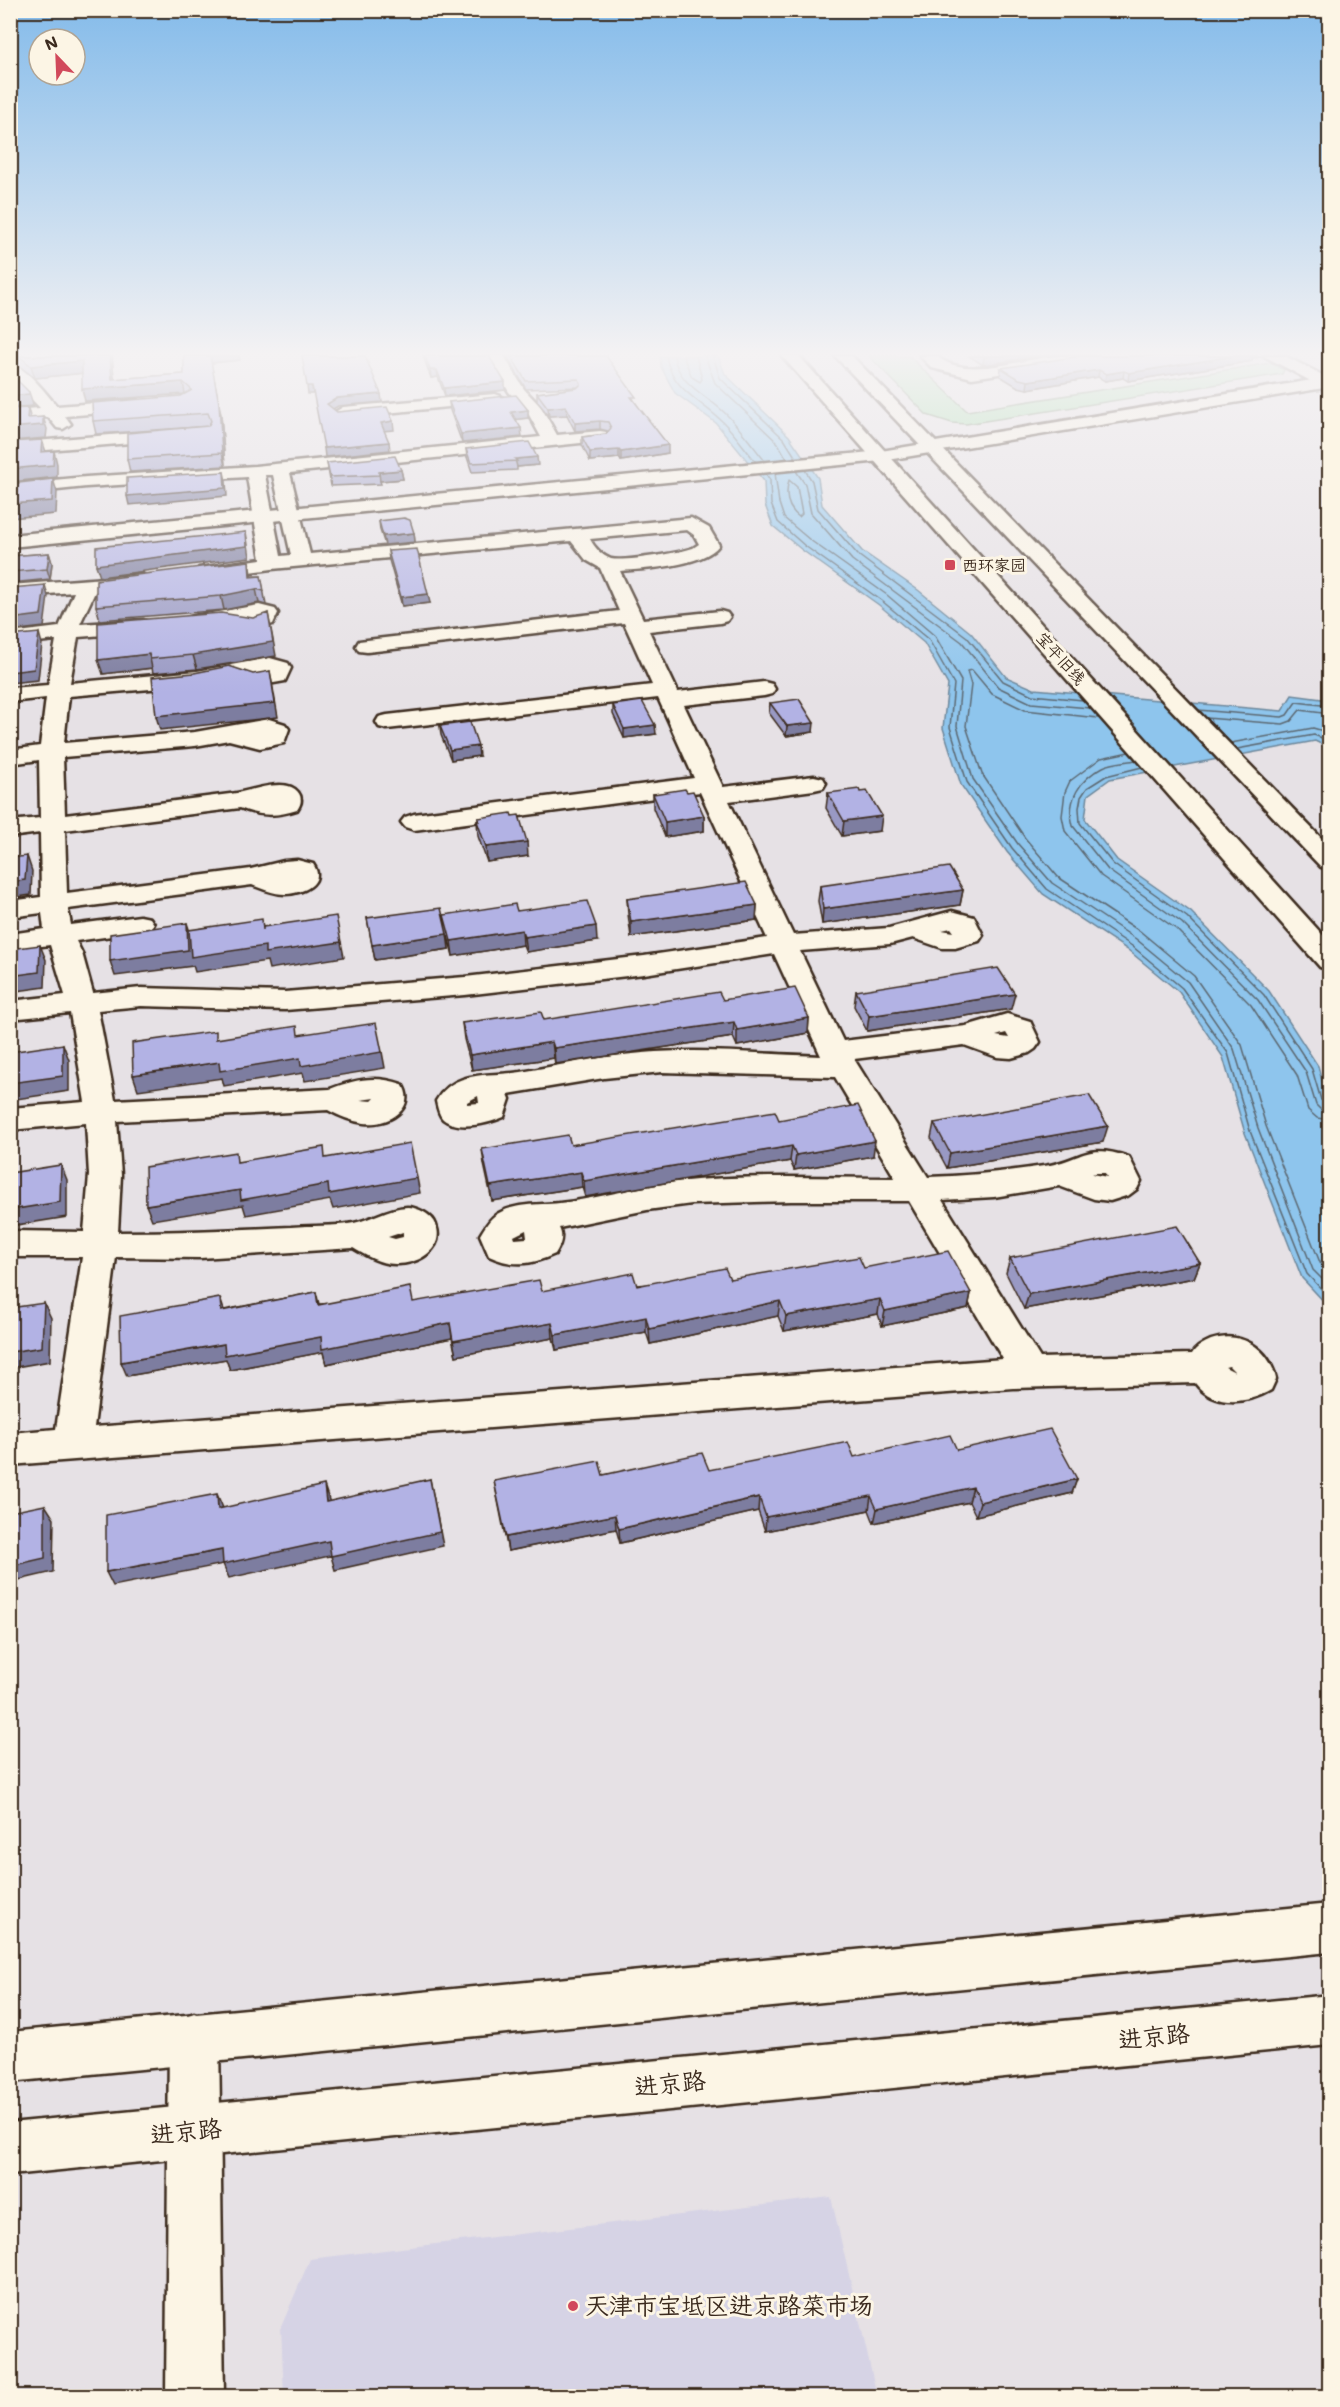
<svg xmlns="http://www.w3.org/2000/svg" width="1340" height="2407" font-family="Mali,'LXGW WenKai TC',sans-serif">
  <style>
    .built { fill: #d6d3e5 }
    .green { fill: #9ddca5; stroke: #6c8362; stroke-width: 1.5 }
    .water { fill: #8ec5ed; stroke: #6d879a; stroke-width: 1.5 }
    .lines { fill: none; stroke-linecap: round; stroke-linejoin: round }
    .shore { stroke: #5c6871; stroke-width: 1.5 }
    .minor-casing { stroke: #3b2a1e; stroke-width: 5 }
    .tertiary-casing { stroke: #3b2a1e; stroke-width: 5 }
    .secondary-casing { stroke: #3b2a1e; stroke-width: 5 }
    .primary-casing { stroke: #3b2a1e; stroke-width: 5 }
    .minor { fill: #fcf5e5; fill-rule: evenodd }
    .tertiary { fill: #fcf5e5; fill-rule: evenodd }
    .secondary { fill: #fcf5e5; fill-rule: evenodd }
    .primary { fill: #fcf5e5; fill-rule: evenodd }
    .wall { fill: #9999c4; stroke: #3b2a1e; stroke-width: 1.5 }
    .shaded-wall { fill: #7d7da0; stroke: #3b2a1e; stroke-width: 1.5 }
    .building { fill: #b2b2e4; stroke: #3b2a1e; stroke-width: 1.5 }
    .poi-dot { fill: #d1495b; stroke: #fcf5e5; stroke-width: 2 }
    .labels { text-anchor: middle; stroke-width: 6; stroke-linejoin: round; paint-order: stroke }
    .far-poi-label { font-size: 16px; fill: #3b2a1e; stroke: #fcf5e5; text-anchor: start }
    .far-street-label { font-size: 16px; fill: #3b2a1e; stroke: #fcf5e5 }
    .near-street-label { font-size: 24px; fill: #3b2a1e; stroke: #fcf5e5 }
    .near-poi-label { font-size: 24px; fill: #3b2a1e; stroke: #fcf5e5; text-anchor: start }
  </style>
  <rect width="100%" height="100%" fill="#e6e1e5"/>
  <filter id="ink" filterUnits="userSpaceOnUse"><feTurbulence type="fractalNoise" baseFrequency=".0167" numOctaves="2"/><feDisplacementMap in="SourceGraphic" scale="12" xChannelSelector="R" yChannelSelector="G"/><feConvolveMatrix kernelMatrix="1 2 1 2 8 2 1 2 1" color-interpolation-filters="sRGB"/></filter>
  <g filter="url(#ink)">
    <!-- built -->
    <path class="built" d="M831 2197 877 2396H284L281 2327 310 2259Z"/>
    <!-- green -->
    <path class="green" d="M869 356H909L967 411 1271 363 1284 370 1282 374 966 424 952 423 927 415Z"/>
    <!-- water -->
    <path class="water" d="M660 356H718L725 374 789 436 818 478 822 505 862 551 918 590 971 633 1006 677 1034 689 1282 711 1292 695 1329 700V748L1315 741 1110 779 1088 795 1085 819 1117 860 1191 912 1269 991 1318 1066 1329 1107V1307L1302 1278 1245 1133 1223 1057 1179 992 1128 950 1043 894 1007 852 961 785 943 728 948 685 924 643 879 605 802 550 773 526 765 505 764 481 716 423 675 393 661 367Z"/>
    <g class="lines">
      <!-- shore -->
      <path class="shore" d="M666 356C672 390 700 400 723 422 735 434 745 449 756 462
        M674 356C679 386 706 394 726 414 740 428 752 445 765 461
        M683 356 692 377 700 382 702 379 696 356
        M705 356 715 383 778 443 787 459
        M713 356 720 378 784 439 796 458
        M805 470 812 481 818 509 858 555 967 637 1003 681 1032 695 1083 700
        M796 471 805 484 811 513 852 560 962 642 998 687 1031 703 1090 708
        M775 473 779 503 784 518 810 540 887 595 935 636 961 681 957 726 973 779 1018 844 1052 883 1136 939 1188 982 1234 1049 1258 1128 1313 1270 1330 1287
        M766 474 770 480 771 504 778 522 805 546 882 601 929 640 954 684 950 727 967 782 1012 848 1047 889 1132 946 1182 988 1228 1053 1250 1131 1307 1274 1330 1298
        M789 480 797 487 802 514 799 517C787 508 785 494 789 480Z
        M1198 710 1282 717 1287 715 1296 702 1330 706
        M1098 718 1025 710 992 694 972 670 967 671 971 685 966 726 982 774 1025 838 1058 877 1141 932 1194 976 1242 1045 1266 1126 1321 1265 1330 1274
        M1206 718 1283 724 1291 721 1300 710 1330 714
        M1231 743 1313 728 1330 733
        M1237 749 1314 735 1330 741
        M1129 752 1101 758 1070 781 1065 792 1062 816 1065 831 1101 876 1176 929 1251 1005 1297 1075 1308 1110 1317 1118 1330 1120
        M1136 760C1126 762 1112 762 1103 767 1080 779 1066 800 1073 826L1108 870 1182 923 1258 1000 1306 1072 1316 1105 1321 1110 1330 1111
        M1142 767 1106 776 1087 788 1081 797 1079 808 1080 823 1113 864 1187 917 1264 995 1312 1069 1321 1100 1330 1104"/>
      <defs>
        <path id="minor" d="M488 356H504L524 389 541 407 557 435 600 431 606 432 609 436 606 440 600 441 290 473 310 554 691 518 709 528 719 545C704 566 645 569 620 571L643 619 720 611 727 613 730 617 727 621 720 623 649 631 678 692 764 682 772 684 775 689 772 694 764 696 684 705 723 787 814 776 823 778 826 783 823 788 814 790 729 801 793 935 889 928 952 911 974 917 983 935 979 941 955 948H942L913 938 890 944 800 951 843 1041 966 1026 1007 1014 1030 1021 1040 1042 1035 1049 1029 1053 1011 1058 997 1057 964 1045 854 1059 928 1177C967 1176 1005 1172 1044 1166 1084 1160 1084 1142 1129 1157L1141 1181 1137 1189 1129 1195 1110 1201 1094 1199 1059 1186 994 1197 942 1200 1040 1358 1192 1354C1196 1347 1204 1343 1211 1340 1241 1330 1270 1349 1276 1379L1271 1390C1247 1404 1214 1408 1195 1383L1013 1388 10 1465V1433L56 1429 82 1257H10V1231L84 1232 89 1175 86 1123 10 1130V1108L85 1102 70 1013 10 1019V1001L65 995 50 945 10 950V934L44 929 42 913 10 917V901L41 897 40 833 10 837V821L40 818 39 760 10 764V750L40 746 46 698 10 702V688L48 685 56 640 10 645V633L59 627 74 592 10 597V585C54 581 97 580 140 574L147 576 150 580 147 584 140 586 95 592 80 624 143 620 150 622 154 626 150 630 143 632 78 637 70 683 197 671 270 658 288 663 291 668 285 681 257 686 232 678 197 685 69 696 64 743 195 732 269 719 285 724 289 729 284 743 260 748 229 740 195 746 63 757 65 815C120 808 175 801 230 794 246 792 264 785 280 785 296 785 307 796 297 810 276 817 259 816 240 808L65 830 67 893 251 869 284 861 297 860 313 864C327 884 301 894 285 894 274 894 262 889 252 885L68 909 71 925 140 916 150 918 154 924 150 930 140 932 76 941 82 953 93 993 141 988 285 992 465 977 644 956 767 938 700 792 414 830 405 827 401 822 405 817 414 814 694 778 658 698 387 729 379 727 376 722 379 717 387 715 652 685 624 623 367 652 359 651 356 646 359 641 367 640 619 611 600 568 586 560 571 541 272 569 206 578 199 576 196 572 199 568 261 559 247 477 86 487 10 495V484L86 477 255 466 541 437 528 413 509 392ZM265 475H273L291 555 281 556ZM687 530 694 535 699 544 693 548C678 553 625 562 611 559 602 556 594 547 590 539ZM951 928 954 932 942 930ZM774 954 821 1056C762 1054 702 1048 643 1053 602 1056 562 1065 521 1072 489 1077 455 1069 436 1101 437 1106 439 1115 443 1119 458 1131 488 1124 504 1117L510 1099 508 1094 604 1078 662 1072 835 1077 895 1178C822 1178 748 1174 676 1182 639 1186 604 1197 568 1202 544 1206 519 1201 497 1214 489 1219 485 1227 480 1235L489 1256C512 1267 532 1265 555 1254 560 1246 564 1237 559 1228L647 1210 692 1204 791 1201H909L1003 1359 94 1427 116 1257 200 1258 353 1248C365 1255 380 1264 395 1264 417 1265 445 1250 436 1225 433 1215 417 1207 407 1207 388 1208 372 1219 354 1223 334 1227 311 1225 291 1227 233 1230 176 1232 118 1232L121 1175 117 1121 328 1110C339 1116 351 1121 364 1123 387 1126 418 1109 402 1084 375 1075 356 1079 330 1089L115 1100 98 1010 141 1006 285 1010 465 995 644 974ZM1006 1033 1009 1038 996 1036ZM478 1096 479 1103 467 1104V1102ZM375 1098 372 1101 360 1100ZM1095 1173H1105L1107 1177 1092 1174ZM526 1230 527 1238 515 1239 514 1236ZM403 1232V1237L395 1239 388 1237ZM1229 1366 1235 1372 1225 1367Z
          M920 356H937C962 379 1017 361 1048 357 1062 355 1076 356 1091 356L1083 361 972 378 932 368Z
          M1264 356H1285L1330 379V387L1320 386Z
          M10 364C29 369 45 393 57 406L137 400 145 405 137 410 65 416 71 424 63 429 57 428 48 417 10 420V410L40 408 10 377Z
          M495 394 501 396 503 399 501 402 343 417 335 412 343 407Z
          M173 430 179 431 182 435 179 439 10 453V443Z
          M259 605 275 609 278 613 273 624C250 632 243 624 220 624 209 624 199 629 187 626L184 622 187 618 194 616Z
          M194 2013 212 2020 219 2038 224 2396H166L169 2038 176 2020Z"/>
        <path id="tertiary" d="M1330 377V387L881 461 10 547V535L881 451Z"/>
        <path id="secondary" d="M1330 1904V1952L10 2082V2032Z
          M1330 1995V2045L10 2175V2123Z"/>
        <path id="primary" d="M782 356H799L1330 943V970L1320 967Z
          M835 356H852L1330 847V870L1321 867Z"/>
      </defs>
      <!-- minor casing -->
      <use href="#minor" class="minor-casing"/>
      <!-- tertiary casing -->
      <use href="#tertiary" class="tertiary-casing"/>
      <!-- secondary casing -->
      <use href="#secondary" class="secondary-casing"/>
      <!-- primary casing -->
      <use href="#primary" class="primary-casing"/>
      <!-- minor -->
      <use href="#minor" class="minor"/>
      <!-- tertiary -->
      <use href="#tertiary" class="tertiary"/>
      <!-- secondary -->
      <use href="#secondary" class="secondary"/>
      <!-- primary -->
      <use href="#primary" class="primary"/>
    </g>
    <!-- wall -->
    <path class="wall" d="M10 356H112L114 379 184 374V356L240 360 211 363 221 415 225 466 130 472 127 459 198 427 96 434 93 421 181 396 185 394 85 401 82 373 35 378 18 365 10 363Z
      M423 356H489L505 390 445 396 438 377 431 378Z
      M507 356H607V358L668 453 621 461 619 458 590 461 582 445V437L606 434 608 431 600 429 575 431 567 415 549 416 537 401V393L577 388 578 387 526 389Z
      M969 356H1039L983 365Z
      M1262 357 1252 358V361L1128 381 1123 378 1105 381 1098 377 1027 389 1018 387 1000 376 1001 368Z
      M449 402 528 410V418L516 419 522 437 462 443 450 410Z
      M466 449 538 465 517 467V470L472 472 467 457Z
      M327 463 401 470 403 479 380 481 381 484 331 486Z
      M379 521 414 533 415 542 385 545 380 530Z
      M388 551 430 603 402 606 389 560Z
      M49 553 52 563 50 579 10 583V556Z
      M252 576H261L266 605 259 603 224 610 100 620 96 606Z
      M98 623 276 656 197 669 153 673 152 668 103 674Z
      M770 703 813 732 786 736 769 713Z
      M613 705 656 734 624 738 613 714Z
      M440 726 479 756 451 760 441 735Z
      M687 792 704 816V831L665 837 653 808V794Z
      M828 793 880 831 842 836 826 808Z
      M478 818 528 856 487 862 478 836 477 821H478Z
      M820 886 963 890 960 905 822 924 818 901Z
      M627 899 757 905 756 920 631 937 628 914Z
      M517 911 597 941 526 952 523 945 453 956 448 936 449 949 375 960 367 918 445 926 444 915Z
      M856 991 1011 1009 867 1031 854 1006Z
      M723 1000 809 1018 808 1033 737 1046 733 1037 555 1064 554 1058 472 1070 464 1039 462 1023 544 1020Z
      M779 1120 873 1156 794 1170 790 1161 585 1197 582 1187 492 1201 484 1164 482 1149 571 1145Z
      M934 1123 1103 1142 947 1168 931 1138Z
      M1010 1258 1200 1263 1194 1278 1024 1309 1006 1273Z
      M864 1268 971 1293 968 1308 882 1326 878 1314 784 1331 778 1316 650 1344 646 1332 556 1350 553 1338 456 1356 452 1338 326 1364 323 1352 230 1370 226 1359 127 1376 224 1310 316 1292 319 1304 413 1302 542 1291 730 1279Z
      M957 1450 1077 1479 1072 1493 976 1516 969 1502 874 1523 869 1510 765 1531 758 1511 620 1543 616 1529 508 1551 494 1481 603 1475 709 1470 854 1457Z"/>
    <!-- shaded-wall -->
    <path class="shaded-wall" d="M110 356H112L115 387 183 382 185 394 85 401 82 389 112 379Z
      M210 356H239L240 360 211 363 221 415 225 466 222 453Z
      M990 356H1039L983 365 984 357Z
      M1234 356H1262L1252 358V361L1128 381 1129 373Z
      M82 361 85 373 35 378 31 366Z
      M430 370H437L438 377 431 378Z
      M1099 370 1098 377 1027 389 1028 381Z
      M1124 371 1123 378 1105 381 1106 374Z
      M505 382V390L445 396 444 388Z
      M307 386H312L313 394H308Z
      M29 392 33 404 32 406 10 408V396Z
      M381 394 382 402 338 406 328 412 327 404 337 398Z
      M566 406 567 415 549 416 548 408Z
      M28 408 31 421 43 417 47 429 46 438 10 441V428L27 418Z
      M528 410V418L512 420 511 412Z
      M393 421 394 430 382 431 381 423Z
      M600 421V429L575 431V423Z
      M521 428 522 437 462 443 461 434Z
      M42 440 46 452H41Z
      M389 442 390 450 325 457 324 448Z
      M668 445V453L621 461V452Z
      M619 450V458L590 461V452Z
      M54 451 57 464V477L10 482V469Z
      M537 457 538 465 517 467 515 459Z
      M401 470 403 479 380 481 379 472Z
      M224 472 226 481 227 496 129 505 127 496Z
      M53 479 57 492 56 514 10 518V504Z
      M246 532 250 557 100 577 96 565Z
      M414 533 415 542 385 545 383 536Z
      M49 553 52 563 50 579 47 569Z
      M249 561 251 574 253 590 256 589 259 603 224 610 221 596 250 577Z
      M45 585 48 596 44 627 10 631V619Z
      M428 594 430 603 402 606 401 597Z
      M268 613 276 656 197 669 193 655Z
      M39 633 42 644 38 680 10 683V672Z
      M149 654 152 668 103 674 98 660Z
      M270 671 278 717 160 730 156 716Z
      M814 723 813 732 786 736 787 726Z
      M655 725 656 734 624 738V729Z
      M478 746 479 756 451 760 450 750Z
      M704 816V831L665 837V822Z
      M882 816 880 831 842 836 844 821Z
      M527 842 528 856 487 862 486 847Z
      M27 856 32 871 31 895 10 898V882Z
      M963 890 960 905 822 924 823 909Z
      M757 905 756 920 631 937V922Z
      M187 923 192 938 265 946 341 942 344 957 269 969 267 961 195 972 193 965V966L115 976 110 961Z
      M596 926 597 941 526 952 524 937Z
      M522 930 523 945 453 956 451 941Z
      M447 934 449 949 375 960 372 945Z
      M40 945 46 960 45 987 10 992V976Z
      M1015 994 1011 1009 867 1031 869 1016Z
      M809 1018 808 1033 737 1046V1030Z
      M734 1022 733 1037 555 1064 554 1048Z
      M552 1042 554 1058 472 1070 470 1055Z
      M63 1044 69 1060V1091L10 1100V1083Z
      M382 1052 385 1068 305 1081 303 1073 224 1086 222 1078 138 1090 133 1075 219 1062Z
      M1108 1126 1103 1142 947 1168 950 1153Z
      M875 1141 873 1156 794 1170 796 1155Z
      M792 1146 790 1161 585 1197 584 1181Z
      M61 1165 67 1180V1217L10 1226V1210Z
      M581 1172 582 1187 492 1201 490 1186Z
      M417 1178 420 1193 333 1209 330 1200 246 1215 243 1205 152 1220 146 1205 240 1190Z
      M1200 1263 1194 1278 1024 1309 1029 1294Z
      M971 1293 968 1308 882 1326 885 1311Z
      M220 1298 225 1313 221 1311Z
      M880 1299 878 1314 784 1331 786 1316Z
      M780 1301 778 1316 650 1344 649 1329Z
      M44 1303 51 1318 50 1361 10 1368V1352Z
      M646 1317V1332L556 1350 555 1335Z
      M450 1323 452 1338 326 1364 323 1352 230 1370 226 1359 127 1376 121 1362 224 1344 321 1337Z
      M552 1323 553 1338 456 1356 453 1341Z
      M430 1479 443 1546 335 1570 331 1556Z
      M1077 1479 1072 1493 976 1516 980 1502Z
      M324 1485 329 1500 331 1516 326 1502Z
      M973 1487 969 1502 874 1523 877 1509Z
      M217 1494 223 1508 218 1509Z
      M871 1496 869 1510 765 1531 766 1517Z
      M759 1497 758 1511 620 1543 619 1529Z
      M45 1505 54 1519 53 1572 10 1582V1566Z
      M615 1515 616 1529 508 1551 506 1537Z
      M329 1541 334 1555 229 1578 223 1564 113 1586 106 1572 222 1550Z"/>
    <!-- building -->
    <path class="building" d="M19 356H110L112 379 184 374V356H210L219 403 222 453 127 459V433L208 426 211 421 208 413 93 421 92 403 181 396 192 390 183 382 82 389V361L31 366Z
      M302 356H365L381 394 337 398 327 404 337 412 387 407 393 421 381 423 389 442 324 448 312 386H307Z
      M425 356H489L505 382 444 388 437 370H430Z
      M511 356H606L636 397H631L668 445 621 452 619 450 590 452 582 437 606 434 611 428 608 422 600 421 575 423 566 406 548 408 537 393 577 388 581 384 579 379 526 381Z
      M1081 356H1234L1129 373 1124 371 1106 374 1099 370 1028 381 1019 379 1001 368Z
      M10 373 29 392V394L10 396Z
      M516 395 528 410 511 412 521 428 461 434 449 402Z
      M28 408 27 418 43 417V425L10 428V409Z
      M42 440 41 452 54 451 53 465 10 469V442Z
      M529 442 537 457 515 459 517 461 471 463 466 449Z
      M395 456 401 470 379 472V475L330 477 327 463Z
      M224 472 225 488 127 496V478Z
      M53 479 52 501 10 504V484Z
      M404 518 410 520 414 533 383 536 379 521Z
      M246 532 247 546 96 565V547Z
      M417 549 428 594 401 597 388 551Z
      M49 553 47 569 10 572V556Z
      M249 561 250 577 261 576 264 591 256 589 221 596 96 606V580Z
      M45 585 41 615 10 619V588Z
      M221 613 253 618 268 613 273 642 193 655 150 659 149 654 98 660V623Z
      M39 633 34 669 10 672V636Z
      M229 666 253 674 270 671 275 703 156 716 152 677 194 673Z
      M799 699 814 723 787 726 770 703Z
      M642 701 655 725 624 729 613 705Z
      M470 722 478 746 450 750 440 726Z
      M685 789 687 792 693 791 704 816 665 822 653 794Z
      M859 789 860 792 867 791 882 816 844 821 828 793Z
      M511 813 512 816 519 815 527 842 486 847 477 821H479L478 818Z
      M27 856 25 880 10 882V858Z
      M949 867 963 890 823 909 820 886Z
      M746 882 757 905 631 922 627 899Z
      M587 901 596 926 524 937 522 930 451 941 444 915 515 904 517 911Z
      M441 908 447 934 372 945 367 918Z
      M336 916 341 942 265 953V946L191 957 189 930 262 919 263 930V927Z
      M187 923 188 950 110 961V934Z
      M40 945 39 972 10 976V949Z
      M998 968 1015 994 869 1016 856 991Z
      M795 988 809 1018 737 1030 734 1022 554 1048 552 1042 470 1055 462 1023 541 1012 544 1020 719 992 723 1000Z
      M376 1023 382 1052 301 1066 300 1058 220 1071 219 1062 133 1075 132 1043 216 1031V1039L297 1026 298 1035Z
      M63 1044V1076L10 1083V1052Z
      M1089 1095 1108 1126 950 1153 934 1123Z
      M858 1105 875 1141 796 1155 792 1146 584 1181 581 1172 490 1186 482 1149 568 1135 571 1145 775 1111 779 1120Z
      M410 1143 417 1178 329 1194 328 1184 241 1200 240 1190 146 1205 145 1167 236 1152 237 1162 324 1147 325 1158Z
      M61 1165 60 1202 10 1210V1173Z
      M1177 1226 1200 1263 1029 1294 1010 1258Z
      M948 1251 971 1293 885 1311 880 1299 786 1316 780 1301 649 1329 646 1317 555 1335 552 1323 453 1341 450 1323 322 1349 321 1337 225 1355 224 1344 121 1362 120 1316 220 1298 221 1311 316 1292 318 1305 410 1287 413 1302 539 1280 542 1291 633 1273 637 1286 725 1268 730 1279 859 1257 864 1268Z
      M44 1303 42 1347 10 1352V1308Z
      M1050 1429 1077 1479 980 1502 973 1487 877 1509 871 1496 766 1517 759 1497 619 1529 615 1515 506 1537 494 1481 599 1461 603 1475 702 1453 709 1470 848 1442 854 1457 950 1435 957 1450Z
      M430 1479 440 1532 331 1556 329 1541 223 1564 222 1550 106 1572V1515L217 1494 218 1509 324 1485 326 1502Z
      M45 1505V1558L10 1566V1512Z"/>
  </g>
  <!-- sky -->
  <linearGradient id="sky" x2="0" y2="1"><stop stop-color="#84bbea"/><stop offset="0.51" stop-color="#f4f2f3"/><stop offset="1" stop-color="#f4f2f3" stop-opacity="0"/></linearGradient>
  <rect width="1340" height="693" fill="url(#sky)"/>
  <!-- markers -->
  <g class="poi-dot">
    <rect x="944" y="559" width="12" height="12" rx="3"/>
    <circle cx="573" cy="2306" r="6"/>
  </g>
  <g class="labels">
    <!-- far-poi labels -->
    <g class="far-poi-label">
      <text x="962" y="571">西环家园</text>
    </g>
    <!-- far-street labels -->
    <g class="far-street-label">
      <text transform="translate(1061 658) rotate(48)" y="6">宝平旧线</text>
    </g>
    <!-- near-street labels -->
    <g class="near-street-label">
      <text transform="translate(1154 2037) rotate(-6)" y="8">进京路</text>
      <text transform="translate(670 2084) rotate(-6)" y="8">进京路</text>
      <text transform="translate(186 2132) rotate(-6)" y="8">进京路</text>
    </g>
    <!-- near-poi labels -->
    <g class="near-poi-label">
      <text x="585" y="2314">天津市宝坻区进京路菜市场</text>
    </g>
  </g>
  <!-- margin -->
  <rect width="1340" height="2407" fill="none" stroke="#fcf5e5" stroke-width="36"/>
  <rect x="18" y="18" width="1304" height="2371" fill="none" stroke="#3b2a1e" stroke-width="2" filter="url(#ink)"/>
  <!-- north arrow -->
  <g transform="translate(57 57) rotate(337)"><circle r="28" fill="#fcf5e5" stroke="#afa495" stroke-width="1.5"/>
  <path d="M0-4.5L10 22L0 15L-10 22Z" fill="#d1495b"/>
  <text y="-9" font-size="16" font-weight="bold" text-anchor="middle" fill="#3b2a1e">N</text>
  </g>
</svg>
